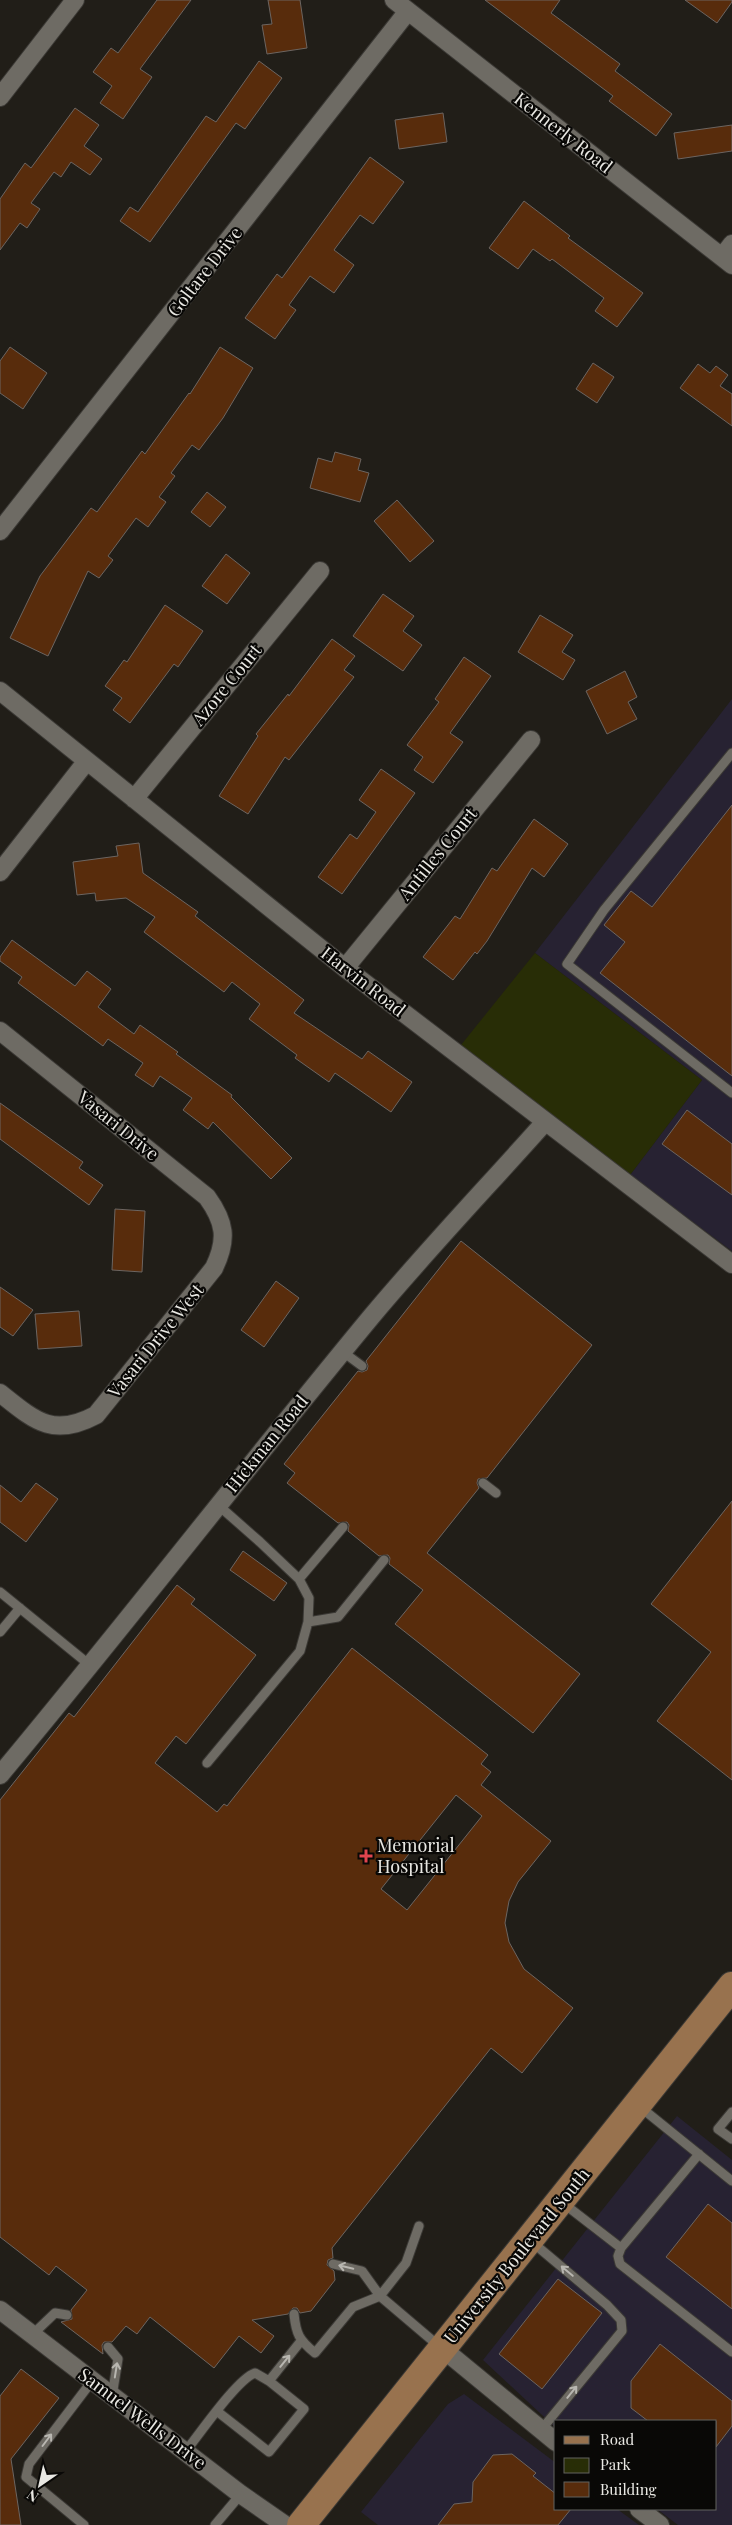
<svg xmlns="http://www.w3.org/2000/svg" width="732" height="2525" viewBox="0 0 732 2525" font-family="'Playfair Display',serif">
	<rect width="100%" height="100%" fill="#211e18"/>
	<path fill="#272232" d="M732 699V1251L630 1175 702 1080 535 953Z
		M677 2116 732 2160V2525H678L657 2509H716V2421H556V2428L483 2360Z
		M464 2394 556 2463V2509H617L639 2525H378L361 2512 448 2404Z"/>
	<path fill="#282d06" d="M535 953 702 1080 630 1175 461 1045Z"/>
	<path fill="#582c0c" stroke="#6c6561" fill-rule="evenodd" d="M157 0H191L140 69 152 77 123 119 100 103 112 86 93 72 111 48 118 53Z
		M268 0H300L307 48 267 54 262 25 272 24Z
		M485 0H560L551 13 620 64 615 71 672 114 656 136 609 101 613 96Z
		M685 0H732V2L717 23Z
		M259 61 282 78 245 129 236 123 150 242 120 221 130 207 138 212 206 116 216 122Z
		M75 108 99 125 84 146 102 159 90 175 71 162 61 177 54 172 31 203 40 209 27 228 20 223 0 250V199L25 163 31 168Z
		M443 113 447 142 399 149 395 120Z
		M732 125V151L678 159 674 133Z
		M370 157 404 182 373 224 360 215 334 250 354 265 334 293 310 276 289 305 296 310 275 339 245 318 277 274 282 278Z
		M524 201 570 236 568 238 643 293 617 327 595 311 604 298 552 259 550 261 533 249 518 269 489 248Z
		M10 347 47 373 23 409 0 393V361Z
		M220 347 253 368 223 418 199 450 192 445 171 473 175 476 159 497 166 502 148 527 136 518 108 556 113 560 99 578 88 571 48 656 10 638 40 576 91 508 97 512 142 451 145 454 189 393 190 394Z
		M593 363 614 377 597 403 576 389Z
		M698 364 710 373 716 366 728 375 720 386 732 394V426L680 388Z
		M335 452 361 459 358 470 369 473 360 502 310 488 318 458 332 462Z
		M207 492 226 507 210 527 191 512Z
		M397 500 434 541 410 562 374 521Z
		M226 554 250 573 227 604 202 586Z
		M383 594 414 616 403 631 422 645 403 671 353 636Z
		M165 605 203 631 178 667 174 664 130 723 113 710 122 698 105 686 124 660 127 662Z
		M540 615 573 635 562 652 575 660 563 680 518 652Z
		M332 639 355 656 344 670 354 677 289 760 285 757 248 814 219 796 258 736 256 734 288 694 289 696Z
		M464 657 491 676 450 733 463 742 433 783 414 770 423 757 407 745 439 702 435 699Z
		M625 671 637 697 628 702 637 719 607 734 586 691Z
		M381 769 415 793 342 894 318 877 350 834 357 839 376 812 359 800Z
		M732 805V1076L600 973 625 942 604 925 631 891 652 907Z
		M534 819 568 844 544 877 532 868 487 941 477 954 475 952 453 980 423 957 455 916 460 919 492 868 497 871Z
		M139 843 143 873 198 912 195 916 304 1000 294 1013 362 1059 368 1051 412 1082 391 1112 335 1073 329 1082 295 1058 297 1055 249 1019 260 1004 232 982 224 992 144 932 155 917 126 898 96 901 95 893 77 895 73 862 118 856 116 846Z
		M12 940 75 986 87 971 111 989 98 1007 134 1034 140 1025 178 1052 176 1054 232 1095 231 1097 292 1158 271 1179 213 1122 208 1129 183 1110 192 1098 160 1076 153 1087 135 1075 143 1063 108 1039 103 1046 18 983 22 977 0 961V957Z
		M0 1103 83 1162 79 1168 103 1185 89 1205 0 1139Z
		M687 1110 732 1144V1195L662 1144Z
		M115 1209 145 1211 142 1272 112 1270Z
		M461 1241 592 1345 487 1478 478 1479 477 1483 479 1488 427 1553 580 1674 533 1733 395 1624 423 1590 389 1564 390 1558 388 1555 379 1556 348 1531 349 1525 347 1522 338 1523 287 1483 295 1473 284 1464 358 1371 362 1372 367 1370 368 1366 366 1361Z
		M276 1281 299 1298 264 1347 241 1330Z
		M0 1287 33 1310 13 1336 0 1327Z
		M79 1311 82 1346 38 1349 35 1314Z
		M36 1483 58 1499 26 1542 0 1522V1485L21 1502Z
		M732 1501V1780L657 1721 711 1652 651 1604Z
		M243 1551 287 1583 274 1601 230 1570Z
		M177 1585 195 1599 191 1604 256 1655 186 1744 176 1736 155 1763 217 1812 224 1804 227 1806 352 1648 488 1755 481 1764 491 1772 481 1785 551 1841 518 1882 509 1901 505 1923 509 1942 524 1969 573 2008 522 2073 491 2048 332 2248 333 2258 328 2260 327 2265 334 2271 335 2280 311 2311 300 2313 297 2308H293L288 2314 252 2320 274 2336 261 2353 239 2336 214 2368 150 2317 137 2334 126 2326 112 2342H104L102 2345 103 2354 61 2322 72 2319 71 2310 87 2290 56 2266 49 2275 0 2237V1800L69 1713 74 1717ZM456 1795 482 1816 407 1910 381 1889Z
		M708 2204 732 2223V2309L666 2257Z
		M558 2279 602 2313 542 2389 499 2354Z
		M660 2344 732 2401V2426L716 2447V2421H648L631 2408V2381Z
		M21 2369 59 2398 11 2459 21 2525H0V2396Z
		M512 2454 536 2473 533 2476 556 2494V2509H571L558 2525H438L454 2504 472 2502 473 2482 493 2455Z"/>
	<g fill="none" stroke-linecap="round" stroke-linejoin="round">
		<defs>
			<path id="lane" d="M732 753 604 910 567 964 732 1093
				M343 1352 362 1366
				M483 1483 496 1493
				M299 1579 343 1527
				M0 1592 91 1666
				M308 1622 338 1617 384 1560
				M0 1632 20 1608
				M207 1763 300 1651 308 1622 309 1598 299 1579 260 1542 218 1505
				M639 2106 732 2181
				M732 2112 718 2129 732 2139
				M563 2203 621 2248 618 2256 620 2264 732 2352
				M532 2242 607 2305 621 2320 622 2331 541 2430
				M621 2248 699 2154
				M333 2264 362 2271 380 2296 440 2347
				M294 2314C296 2334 299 2340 315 2353L353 2307 380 2296 406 2263 419 2226
				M33 2334 55 2313 67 2315
				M108 2347 118 2359 112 2396
				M269 2381 301 2341
				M185 2452C199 2435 237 2379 255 2373L269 2381 304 2409 269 2452 218 2412
				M84 2525 26 2477 29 2464 92 2381
				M215 2525 241 2494"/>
			<path id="street" d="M394 0 732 265
				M0 97 75 0
				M722 257 732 244
				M0 531 408 11
				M0 691 345 968 732 1264
				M134 799 320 571
				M0 872 86 762
				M345 968 531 740
				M0 1031 207 1197C225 1222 228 1239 214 1268L96 1415C53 1438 35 1421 0 1393
				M0 1775C126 1624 246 1468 371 1317 427 1250 487 1187 545 1122
				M0 2310 239 2493 285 2525
				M443 2349 556 2442
				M639 2509 660 2525"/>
			<path id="primary" d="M301 2525 732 1986"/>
		</defs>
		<use href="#lane" stroke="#3b3935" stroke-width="11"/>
		<use href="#street" stroke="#3b3935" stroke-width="20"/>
		<use href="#primary" stroke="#3b3935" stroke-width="30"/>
		<use href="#lane" stroke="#6e6b64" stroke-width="9"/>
		<use href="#street" stroke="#6e6b64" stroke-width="18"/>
		<use href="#primary" stroke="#98724e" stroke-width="28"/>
	</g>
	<defs><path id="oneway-shaft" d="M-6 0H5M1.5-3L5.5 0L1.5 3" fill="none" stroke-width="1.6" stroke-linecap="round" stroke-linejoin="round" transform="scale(1.25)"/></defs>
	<g stroke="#b8b6b0">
		<use href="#oneway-shaft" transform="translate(346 2267) rotate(-167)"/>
		<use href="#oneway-shaft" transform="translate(567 2271) rotate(-140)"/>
		<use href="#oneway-shaft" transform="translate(285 2361) rotate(-51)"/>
		<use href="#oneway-shaft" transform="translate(116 2370) rotate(-81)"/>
		<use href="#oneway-shaft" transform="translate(572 2392) rotate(-51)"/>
		<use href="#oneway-shaft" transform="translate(47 2440) rotate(-53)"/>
	</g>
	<path fill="#e0444e" stroke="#090806" stroke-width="2" d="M363.5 1848.5h5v5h5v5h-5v5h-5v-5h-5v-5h5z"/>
	<g text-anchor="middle" stroke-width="4.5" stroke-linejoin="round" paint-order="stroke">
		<g font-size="18" fill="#e9e8e3" stroke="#090806">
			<text transform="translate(563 133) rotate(38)" y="6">Kennerly Road</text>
			<text transform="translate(205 272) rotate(-52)" y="6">Goltare Drive</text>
			<text transform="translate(227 685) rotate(-51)" y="6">Azore Court</text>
			<text transform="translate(438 854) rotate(-51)" y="6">Antilles Court</text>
			<text transform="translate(363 982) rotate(38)" y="6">Harvin Road</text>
			<text transform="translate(118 1126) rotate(39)" y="6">Vasari Drive</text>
			<text transform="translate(156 1341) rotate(-51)" y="6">Vasari Drive West</text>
			<text transform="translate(267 1444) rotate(-51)" y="6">Hickman Road</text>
			<text transform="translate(517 2256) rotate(-51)" y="6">University Boulevard South</text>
			<text transform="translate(142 2419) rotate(37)" y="6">Samuel Wells Drive</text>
		</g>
		<g font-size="18" fill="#e9e8e3" stroke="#090806" text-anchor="start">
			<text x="377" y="1852">Memorial<tspan x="377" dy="21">Hospital</tspan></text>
		</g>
	</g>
	<rect x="554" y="2420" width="162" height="90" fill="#090806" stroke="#63625e"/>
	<rect x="564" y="2436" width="25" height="8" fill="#98724e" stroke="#63625e"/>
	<text x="600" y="2445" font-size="15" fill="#e9e8e3">Road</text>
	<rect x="564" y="2458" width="25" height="15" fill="#282d06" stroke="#63625e"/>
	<text x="600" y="2470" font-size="15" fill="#e9e8e3">Park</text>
	<rect x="564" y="2482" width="25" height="15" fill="#582c0c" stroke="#63625e"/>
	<text x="600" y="2495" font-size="15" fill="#e9e8e3">Building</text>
	<g transform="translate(40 2485) rotate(214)" stroke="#090806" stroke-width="4" paint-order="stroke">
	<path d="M0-4L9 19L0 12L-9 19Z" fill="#e9e8e3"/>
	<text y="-8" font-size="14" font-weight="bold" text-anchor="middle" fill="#e9e8e3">N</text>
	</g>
</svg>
